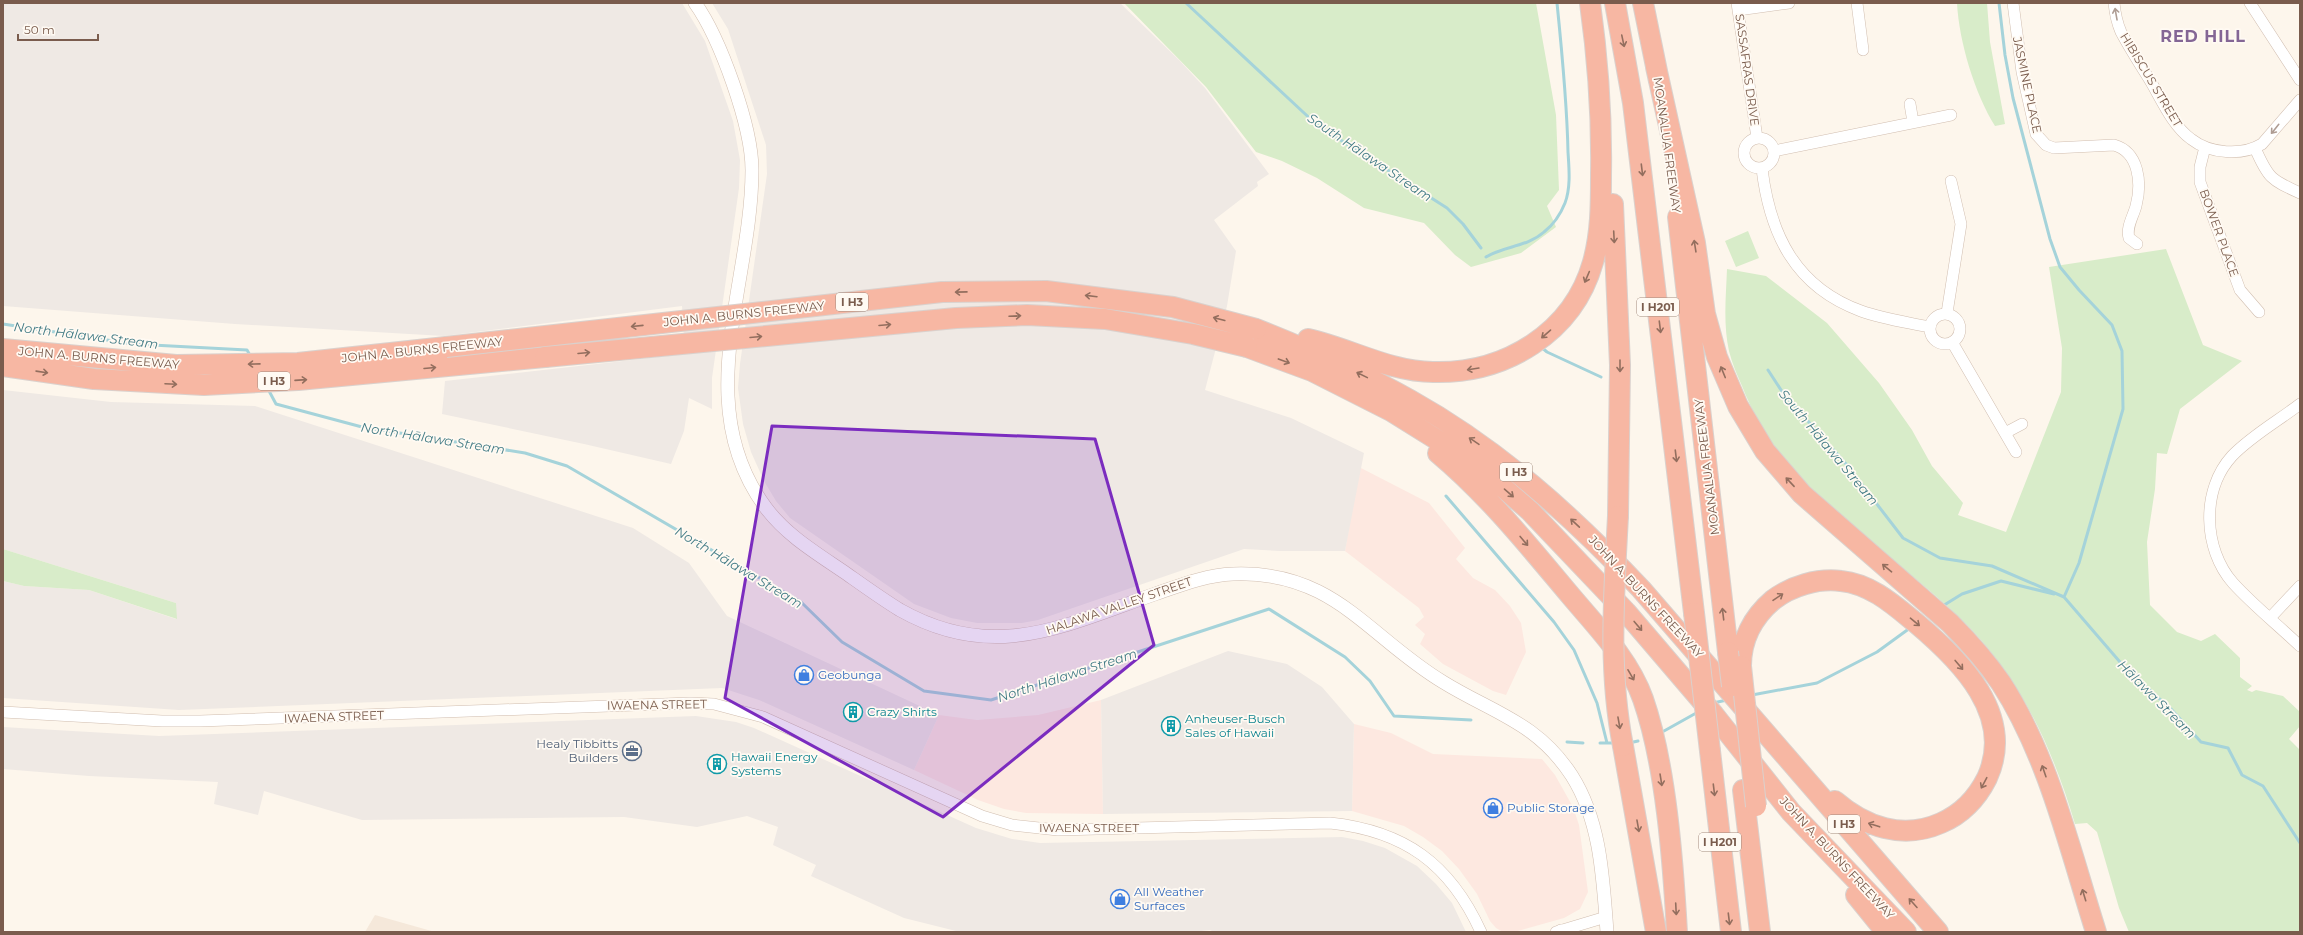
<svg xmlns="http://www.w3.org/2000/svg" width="2303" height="935" viewBox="0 0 2303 935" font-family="Montserrat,sans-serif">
	<rect width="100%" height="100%" fill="#fdf6ec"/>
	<path fill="#f5e8da" d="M375 915 435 932H365Z"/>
	<path fill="#fde8e0" d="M1359 467 1429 503 1465 548 1456 559 1473 578 1495 590 1510 606 1521 623 1526 652 1506 695 1493 691 1443 664 1420 644 1425 634 1415 625 1424 617 1419 608 1345 551Z
		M1101 700 1103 814 1026 813 1004 809 978 800 914 770 939 715 977 720 1038 715Z
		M1354 724 1391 733 1433 754 1542 759 1555 775 1573 807 1579 825 1588 892 1580 909 1564 918 1514 932H1503L1496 928 1490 921 1477 894 1459 869 1442 851 1423 837 1404 826 1352 811Z"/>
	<path fill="#efe9e4" d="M3 3H682L705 41 733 121 740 160 739 188 712 378V409L689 398 684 431 671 464 584 444 442 414 445 381 685 354 682 306 444 336 235 324 3 306Z
		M712 3H1120L1179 60 1205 88 1269 174 1257 182 1258 186 1214 220 1236 251 1227 306 1205 390 1291 418 1364 453 1345 551H1280L1244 549 1038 620 1022 623H977L951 618 914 604 790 518 776 501 764 481 751 452 743 424 738 388 740 364 767 174 766 145 728 29Z
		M3 390 111 402 255 406 633 528 689 563 727 616 939 715 914 770 759 700 722 688 179 710 3 698V581L24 586 89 590 176 619V603L3 549Z
		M1228 651 1287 664 1322 687 1354 724 1352 811 1103 814 1101 700Z
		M696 716 736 722 754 728 976 828 1012 839 1040 843 1342 837 1363 841 1385 848 1417 866 1436 884 1452 903 1466 932H1214L1210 930 1192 932H960L904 918 811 876 816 865 773 845 778 827 747 816 697 827 624 817 362 820 264 791 258 815 214 804 218 782 89 776 3 769V727L159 736Z"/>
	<path fill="#d8ecc9" d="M1124 3H1536L1556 115 1559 190 1547 206 1556 227 1521 253 1471 267 1455 255 1424 223 1364 208 1317 178 1282 161 1256 152 1206 87Z
		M1957 3H1987L1990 42 2005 124 1995 126C1975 94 1959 42 1957 3Z
		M1748 231 1759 258 1736 267 1725 241Z
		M2166 249 2203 345 2242 361 2180 409 2167 454 2157 453 2155 489 2147 542 2150 605 2177 632 2201 641 2215 634 2240 658V677L2252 686 2247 690 2252 692 2256 690 2283 696 2300 712V726L2289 739 2300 750V932H2129L2119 908 2097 832 2087 823 2075 824C2053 750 2022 681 1967 625 1888 546 1784 495 1742 386 1737 375 1732 363 1729 351 1723 324 1726 296 1727 269L1766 276 1827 323 1879 383 1912 430 1932 466 1963 503 1958 515 2006 532 2061 392 2062 348 2049 267Z
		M3 549 176 603 177 619 89 590 24 586 3 581Z"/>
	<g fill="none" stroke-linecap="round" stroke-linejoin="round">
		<path stroke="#a5d3da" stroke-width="3" d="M1186 3 1317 125 1447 208 1463 224 1481 248
			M1999 3 2005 55 2013 98 2050 239 2060 267 2079 290 2112 325 2122 351 2123 409 2079 563 2064 597
			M1486 257C1504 246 1527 247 1544 232 1553 225 1561 213 1565 203 1571 187 1569 168 1568 152 1567 102 1562 52 1557 3
			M3 324 133 344 247 350 251 357
			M1540 346 1547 352 1601 377
			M1768 370 1783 393 1846 464 1903 538 1940 558 1992 566 2064 597 2126 669 2171 709 2201 742 2228 748 2242 775 2263 786 2300 843
			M268 389 276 404 362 427 525 453 567 466 801 602 842 642 924 691 991 700 1269 609 1345 657 1370 681 1394 716 1471 720
			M1446 496 1554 622 1574 650 1597 703 1607 743
			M1941 607 1962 594 2001 581 2054 594
			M1752 695 1817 683 1877 652 1910 628
			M1713 703 1727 700
			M1664 731 1698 712
			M1567 742 1583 743
			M1600 743H1616
			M1629 743 1638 741"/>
		<defs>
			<path id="minor" d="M1737 3 1757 138
				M1857 3 1863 50
				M2013 3 2022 72 2036 134 2046 145 2054 148 2114 145C2139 152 2142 183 2136 206 2133 217 2126 227 2129 238L2137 244
				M2114 3C2115 13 2117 23 2121 32 2130 49 2141 66 2151 82 2162 101 2173 126 2191 139 2210 154 2242 156 2262 144L2300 100
				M2250 3 2300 80
				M1738 10 1789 3
				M1910 104 1913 122
				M1744 153a15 15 0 1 1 30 0a15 15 0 1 1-30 0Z
				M2205 147 2200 167V182L2240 290 2259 312
				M2255 148C2268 178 2271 180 2300 193
				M1774 151 1951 115
				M1762 169C1770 234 1795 287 1861 311 1883 319 1906 322 1929 327
				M1947 313 1961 224 1951 181
				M1930 329a15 15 0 1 1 30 0a15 15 0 1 1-30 0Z
				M1952 342 2016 452
				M2300 404C2278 421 2251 436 2232 456 2201 490 2203 549 2233 583 2253 605 2278 625 2300 646
				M2005 433 2022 424
				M2270 618 2300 586
				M3 712 162 721H200L690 703 714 704 763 717 982 816 1012 825 1058 830 1330 823C1405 831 1450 864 1481 932
				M1556 932 1606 917"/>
			<path id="tertiary" d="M695 3C720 38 752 126 752 170 752 283 689 405 766 508 787 536 818 554 847 574 864 586 882 599 900 610 994 663 1063 626 1155 594 1181 585 1206 575 1233 574 1334 570 1368 637 1443 682 1493 713 1537 722 1572 776 1601 822 1603 879 1607 932
				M1561 931 1565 932"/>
			<path id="motorway" d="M1615 3 1633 103 1694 613
				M1643 3 1659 81
				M1656 67 1695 243 1705 314 1717 357 1738 406 1765 451 1802 494 1950 623C1968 641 1986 661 2001 683 2048 755 2070 850 2096 932
				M1613 204 1620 365 1618 516
				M1678 217 1728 652
				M1256 329C1309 350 1360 372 1410 400 1498 449 1572 516 1641 589L1938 932
				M1308 339C1349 348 1390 372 1433 372 1505 374 1573 333 1593 262 1601 233 1601 205 1601 175 1602 117 1598 60 1590 3
				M1247 347 1312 371 1391 411 1460 454 1490 476 1530 511 1626 612 1714 715 1791 812 1906 932
				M3 349 176 365 298 363 446 347
				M3 366 94 379 204 385 298 380 545 357
				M1438 453C1488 495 1528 545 1570 595 1596 626 1629 659 1643 699 1666 765 1673 861 1677 932
				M1741 666C1741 640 1753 617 1773 600 1791 586 1818 578 1841 581 1871 584 1894 605 1916 623 1960 660 2016 715 1987 778 1977 798 1962 814 1941 823 1903 840 1865 827 1835 801
				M1623 746 1656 932
				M1710 751 1731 932
				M1743 790 1760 932
				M1856 895 1886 932"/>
		</defs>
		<use href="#minor" stroke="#d1beb0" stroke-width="12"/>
		<use href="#tertiary" stroke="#d1beb0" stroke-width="14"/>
		<use href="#motorway" stroke="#dad1cd" stroke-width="22"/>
		<use href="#minor" stroke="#fff" stroke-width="11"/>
		<use href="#tertiary" stroke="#fff" stroke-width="13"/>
		<use href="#motorway" stroke="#f7b7a3" stroke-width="20"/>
		<defs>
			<path id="motorway-bridge" d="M446 347 942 292 1046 291 1173 307 1256 329
				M545 357 956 318 1027 315 1105 319 1193 334 1247 347
				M1618 516C1614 594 1608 670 1623 746
				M1694 613 1710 751
				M1728 652 1732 686
				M1741 666 1756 806"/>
		</defs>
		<use href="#motorway-bridge" stroke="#dad1cd" stroke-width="22" stroke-linecap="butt"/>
		<use href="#motorway-bridge" stroke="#f7b7a3" stroke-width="20"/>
	</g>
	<defs><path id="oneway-shaft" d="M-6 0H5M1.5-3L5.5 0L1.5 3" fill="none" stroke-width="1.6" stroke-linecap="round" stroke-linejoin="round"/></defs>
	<g stroke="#af9d94">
		<use href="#oneway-shaft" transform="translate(2116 14) rotate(-100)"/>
		<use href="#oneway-shaft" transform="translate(2275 129) rotate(129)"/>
	</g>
	<g stroke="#936e5e">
		<use href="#oneway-shaft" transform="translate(1623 41) rotate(78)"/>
		<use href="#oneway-shaft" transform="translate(1642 170) rotate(83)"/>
		<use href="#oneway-shaft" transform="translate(1614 237) rotate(87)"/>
		<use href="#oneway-shaft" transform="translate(1695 246) rotate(-99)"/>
		<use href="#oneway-shaft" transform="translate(1587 277) rotate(113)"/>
		<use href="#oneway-shaft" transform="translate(961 292) rotate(179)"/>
		<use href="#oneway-shaft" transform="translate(1091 296) rotate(-173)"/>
		<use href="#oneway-shaft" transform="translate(1015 316) rotate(-3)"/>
		<use href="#oneway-shaft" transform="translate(1219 319) rotate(-165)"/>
		<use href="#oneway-shaft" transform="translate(885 325) rotate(-5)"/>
		<use href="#oneway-shaft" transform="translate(637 326) rotate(174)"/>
		<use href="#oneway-shaft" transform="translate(1660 327) rotate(83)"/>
		<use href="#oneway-shaft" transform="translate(1546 334) rotate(139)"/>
		<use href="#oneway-shaft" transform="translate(756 337) rotate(-5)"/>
		<use href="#oneway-shaft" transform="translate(584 353) rotate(-5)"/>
		<use href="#oneway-shaft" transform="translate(1284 361) rotate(20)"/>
		<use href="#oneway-shaft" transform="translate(254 364) rotate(179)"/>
		<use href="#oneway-shaft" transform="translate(1620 366) rotate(90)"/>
		<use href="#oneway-shaft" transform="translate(430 368) rotate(-5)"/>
		<use href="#oneway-shaft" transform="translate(1473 369) rotate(171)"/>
		<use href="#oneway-shaft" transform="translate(42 372) rotate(8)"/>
		<use href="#oneway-shaft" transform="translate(1723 372) rotate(-112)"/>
		<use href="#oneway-shaft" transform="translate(1362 375) rotate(-154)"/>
		<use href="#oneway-shaft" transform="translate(301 380) rotate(-4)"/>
		<use href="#oneway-shaft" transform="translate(171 384) rotate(3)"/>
		<use href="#oneway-shaft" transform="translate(1474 441) rotate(-146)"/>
		<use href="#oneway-shaft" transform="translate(1676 456) rotate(83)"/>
		<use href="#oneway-shaft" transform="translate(1790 482) rotate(-133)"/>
		<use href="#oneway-shaft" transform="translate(1509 493) rotate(41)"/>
		<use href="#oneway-shaft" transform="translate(1575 523) rotate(-137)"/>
		<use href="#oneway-shaft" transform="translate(1524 541) rotate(50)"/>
		<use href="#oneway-shaft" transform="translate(1887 568) rotate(-140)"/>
		<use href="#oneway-shaft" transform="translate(1778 597) rotate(-34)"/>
		<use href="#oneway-shaft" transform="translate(1723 614) rotate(-97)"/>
		<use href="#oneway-shaft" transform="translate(1915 622) rotate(40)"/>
		<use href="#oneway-shaft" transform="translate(1638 626) rotate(50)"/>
		<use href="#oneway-shaft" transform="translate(1959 665) rotate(50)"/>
		<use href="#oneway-shaft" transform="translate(1631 675) rotate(60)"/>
		<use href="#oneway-shaft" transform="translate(1619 723) rotate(80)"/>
		<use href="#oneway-shaft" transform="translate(2044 771) rotate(-109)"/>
		<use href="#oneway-shaft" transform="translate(1661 780) rotate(81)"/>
		<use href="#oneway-shaft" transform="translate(1984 783) rotate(118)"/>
		<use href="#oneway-shaft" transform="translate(1714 790) rotate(83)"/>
		<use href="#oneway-shaft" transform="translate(1874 825) rotate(-162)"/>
		<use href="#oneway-shaft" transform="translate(1638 826) rotate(80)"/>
		<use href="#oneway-shaft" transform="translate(2084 895) rotate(-107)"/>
		<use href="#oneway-shaft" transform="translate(1913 903) rotate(-132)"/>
		<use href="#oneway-shaft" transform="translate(1676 909) rotate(87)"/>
		<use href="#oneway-shaft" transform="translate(1729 919) rotate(83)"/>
	</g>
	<path fill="#7b2cbf" fill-opacity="0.2" stroke="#7b2cbf" stroke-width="3" stroke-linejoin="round" d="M772 426 1095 439 1154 645 943 817 725 698Z"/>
	<defs>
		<symbol id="shop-ring" viewBox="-11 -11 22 22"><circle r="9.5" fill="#fffaf3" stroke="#3f7fe0" stroke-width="1.5"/><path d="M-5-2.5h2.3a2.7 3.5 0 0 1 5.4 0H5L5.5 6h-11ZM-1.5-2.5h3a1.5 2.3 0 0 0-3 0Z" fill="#3f7fe0"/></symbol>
		<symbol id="building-ring" viewBox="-11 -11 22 22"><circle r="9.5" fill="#fffaf3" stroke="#0f9aa8" stroke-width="1.5"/><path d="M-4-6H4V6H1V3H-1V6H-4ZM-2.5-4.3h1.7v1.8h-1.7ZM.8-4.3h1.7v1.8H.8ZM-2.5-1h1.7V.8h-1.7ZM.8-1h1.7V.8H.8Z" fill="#0f9aa8"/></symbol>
		<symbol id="office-ring" viewBox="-11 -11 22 22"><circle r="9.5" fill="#fffaf3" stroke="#5c6f8a" stroke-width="1.5"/><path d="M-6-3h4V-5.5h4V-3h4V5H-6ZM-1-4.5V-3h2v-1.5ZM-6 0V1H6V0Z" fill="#5c6f8a"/></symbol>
	</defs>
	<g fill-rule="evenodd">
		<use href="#shop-ring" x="793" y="664" width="22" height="22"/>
		<use href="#building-ring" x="842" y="701" width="22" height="22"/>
		<use href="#building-ring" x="1160" y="715" width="22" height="22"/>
		<use href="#office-ring" x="621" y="740" width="22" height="22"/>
		<use href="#building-ring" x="706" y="753" width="22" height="22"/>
		<use href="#shop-ring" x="1482" y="797" width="22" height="22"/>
		<use href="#shop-ring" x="1109" y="888" width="22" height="22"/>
	</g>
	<g text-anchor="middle" stroke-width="3.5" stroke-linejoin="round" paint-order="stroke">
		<g fill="#fffaf3" stroke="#a28b7f" stroke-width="1">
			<rect x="836" y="293" width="32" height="18" rx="3"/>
			<rect x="1637" y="298" width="42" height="18" rx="3"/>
			<rect x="258" y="372" width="32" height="18" rx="3"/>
			<rect x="1500" y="463" width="32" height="18" rx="3"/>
			<rect x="1828" y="815" width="32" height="18" rx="3"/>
			<rect x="1699" y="833" width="42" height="18" rx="3"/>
		</g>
		<g font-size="11" font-weight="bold" fill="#7a5c4d">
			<text x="852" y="306">I H3</text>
			<text x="1658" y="311">I H201</text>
			<text x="274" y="385">I H3</text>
			<text x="1516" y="476">I H3</text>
			<text x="1844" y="828">I H3</text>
			<text x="1720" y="846">I H201</text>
		</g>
		<g font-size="12" fill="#7a5c4d" stroke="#fffaf3">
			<text transform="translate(1747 70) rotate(82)" y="4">SASSAFRAS DRIVE</text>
			<text transform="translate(2151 80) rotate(59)" y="4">HIBISCUS STREET</text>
			<text transform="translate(2027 85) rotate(78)" y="4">JASMINE PLACE</text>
			<text transform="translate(1667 145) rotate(82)" y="4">MOANALUA FREEWAY</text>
			<text transform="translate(2219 233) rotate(70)" y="4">BOWER PLACE</text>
			<text transform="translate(744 314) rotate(-6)" y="4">JOHN A. BURNS FREEWAY</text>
			<text transform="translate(422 350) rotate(-6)" y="4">JOHN A. BURNS FREEWAY</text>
			<text transform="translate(99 358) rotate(5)" y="4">JOHN A. BURNS FREEWAY</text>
			<text transform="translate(1707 467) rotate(-97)" y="4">MOANALUA FREEWAY</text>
			<text transform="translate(1646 597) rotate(47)" y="4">JOHN A. BURNS FREEWAY</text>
			<text transform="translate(1119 606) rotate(-19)" y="4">HALAWA VALLEY STREET</text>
			<text transform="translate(657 705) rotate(-1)" y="4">IWAENA STREET</text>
			<text transform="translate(334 717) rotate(-2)" y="4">IWAENA STREET</text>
			<text x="1089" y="832">IWAENA STREET</text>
			<text transform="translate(1837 858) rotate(47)" y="4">JOHN A. BURNS FREEWAY</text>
		</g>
		<g font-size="12" fill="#366cbe" stroke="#fffaf3" text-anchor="start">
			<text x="818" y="679">Geobunga</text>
			<text x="1507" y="812">Public Storage</text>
			<text x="1134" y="896">All Weather<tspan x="1134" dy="14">Surfaces</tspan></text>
		</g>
		<g font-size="12" fill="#0d838f" stroke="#fffaf3" text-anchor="start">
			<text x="867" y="716">Crazy Shirts</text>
			<text x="1185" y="723">Anheuser-Busch<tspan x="1185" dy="14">Sales of Hawaii</tspan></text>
			<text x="731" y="761">Hawaii Energy<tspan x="731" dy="14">Systems</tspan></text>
		</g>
		<g font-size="12" fill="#4e5e75" stroke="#fffaf3" text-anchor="end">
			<text x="618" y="748">Healy Tibbitts<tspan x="618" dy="14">Builders</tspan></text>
		</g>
		<g font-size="13" font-style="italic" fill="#437c86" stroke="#fffaf3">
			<text transform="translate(1370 157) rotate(34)" y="5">South Hālawa Stream</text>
			<text transform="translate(86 335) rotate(7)" y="5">North Hālawa Stream</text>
			<text transform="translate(433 438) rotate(9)" y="5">North Hālawa Stream</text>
			<text transform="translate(1829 447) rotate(50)" y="5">South Hālawa Stream</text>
			<text transform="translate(739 567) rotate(31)" y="5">North Hālawa Stream</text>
			<text transform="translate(1067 675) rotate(-18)" y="5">North Hālawa Stream</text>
			<text transform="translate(2157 699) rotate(45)" y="5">Hālawa Stream</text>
		</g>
		<g font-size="16" font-weight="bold" letter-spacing="1" fill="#846695" stroke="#fffaf3">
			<text x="2203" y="42">RED HILL</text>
		</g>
	</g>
	<rect width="2303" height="935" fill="none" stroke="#7a5c4d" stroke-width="8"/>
	<path d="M18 34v6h80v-6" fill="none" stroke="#7a5c4d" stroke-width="2"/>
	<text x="24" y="34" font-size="12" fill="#7a5c4d" stroke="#fffaf3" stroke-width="3" paint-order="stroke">50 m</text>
</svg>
